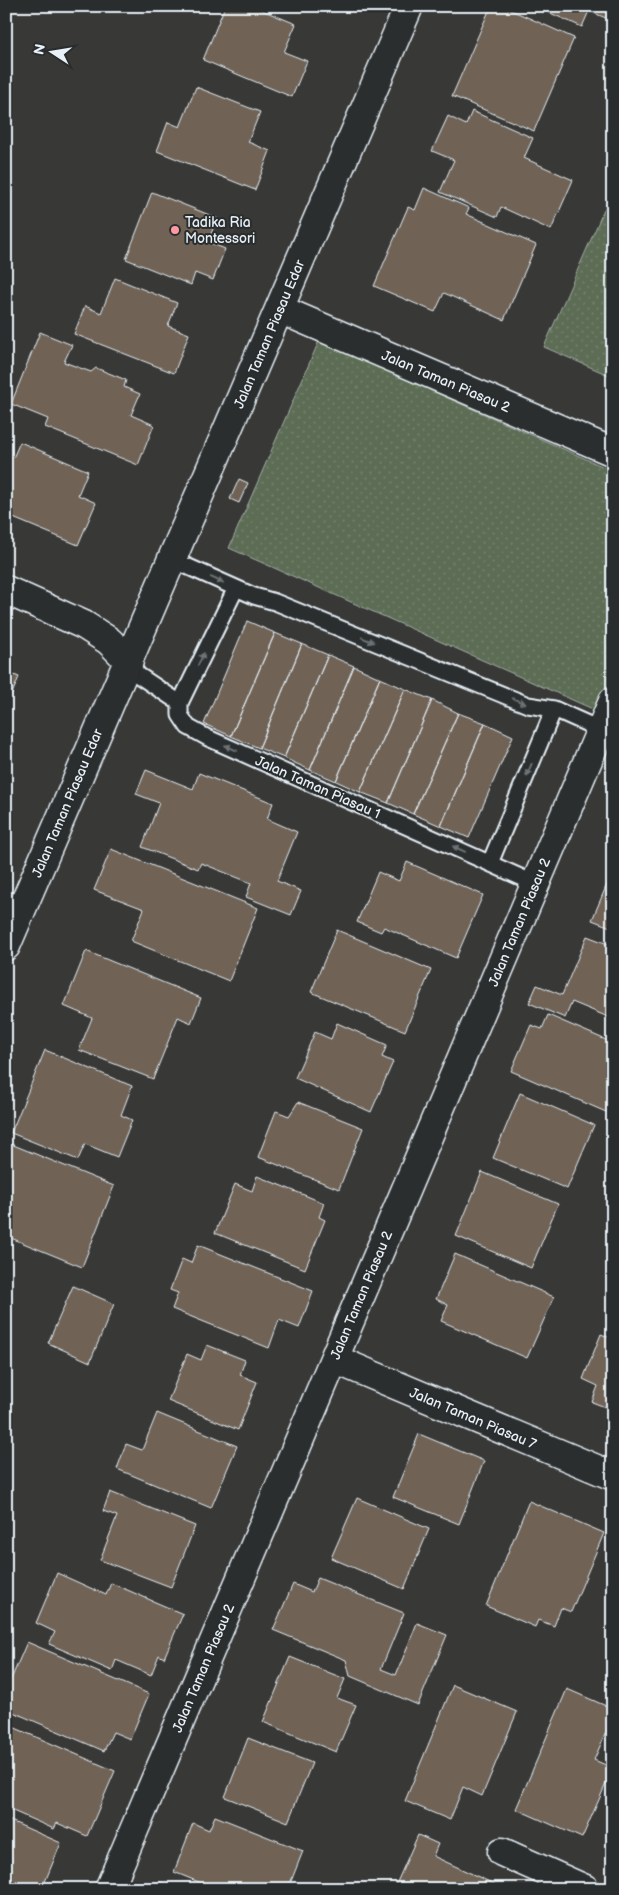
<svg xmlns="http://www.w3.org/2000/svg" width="619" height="1895" viewBox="0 0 619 1895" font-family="'Balsamiq Sans',sans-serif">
	<defs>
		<pattern id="park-dots" width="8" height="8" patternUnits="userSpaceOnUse" patternTransform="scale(1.25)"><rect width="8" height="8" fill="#5d6c54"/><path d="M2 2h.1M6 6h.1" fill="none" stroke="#74816d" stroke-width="1.8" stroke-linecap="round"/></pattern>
	</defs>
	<rect width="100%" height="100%" fill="#383836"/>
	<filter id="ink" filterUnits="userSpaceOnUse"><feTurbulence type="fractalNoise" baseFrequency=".02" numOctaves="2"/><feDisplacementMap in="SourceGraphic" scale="10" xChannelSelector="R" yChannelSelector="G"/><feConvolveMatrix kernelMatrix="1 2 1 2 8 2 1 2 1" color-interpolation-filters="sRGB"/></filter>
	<g filter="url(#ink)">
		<path fill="url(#park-dots)" stroke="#a2aea6" d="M613 189V377L544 347Z
			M319 341 613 471V695L604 714 229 548Z"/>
		<path fill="#6f6356" stroke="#e8f1f8" d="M225 6H252L296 24 284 52 307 61 292 97 203 60Z
			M491 6H502L574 38 534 131 452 96Z
			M534 6H613V21L589 11 582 27Z
			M196 87 260 112 248 142 270 151 255 190 157 151 168 122 180 127Z
			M472 111 533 138 524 158 573 180 551 230 501 207 497 217 440 192 454 160 432 151 448 116 466 125Z
			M424 188 469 208 466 214 536 245 504 320 444 293 435 312 374 286 408 207 415 210Z
			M152 192 217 218 208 242 225 249 213 280 195 273 191 285 126 259Z
			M115 278 177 303 168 326 189 334 174 373 74 334 85 306 101 313Z
			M40 332 72 345 64 362 91 372 96 368 126 380 124 387 140 394 131 415 154 425 138 465 45 427 48 419 11 404Z
			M20 442 88 471 78 495 96 503 78 545 6 515V455L13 458Z
			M239 479 248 483 239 503 230 499Z
			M247 621 275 633 231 736 204 724Z
			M275 633 302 644 259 748 231 736Z
			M302 644 328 655 284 758 259 748Z
			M328 655 354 666 310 770 284 758Z
			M354 666 380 678 336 781 310 770Z
			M6 672 19 677 6 708Z
			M380 678 405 689 360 792 336 781Z
			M405 689 432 700 388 803 360 792Z
			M432 700 458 713 413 814 388 803Z
			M458 713 485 723 441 826 413 814Z
			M485 723 513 736 469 838 441 826Z
			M146 770 193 789 199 773 273 803 267 819 297 832 277 881 301 891 291 915 246 897 251 883 201 863 198 869 142 847 159 803 136 794Z
			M111 849 258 908 229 981 131 941 144 909 94 890Z
			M407 862 483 895 456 958 384 927 381 932 357 922 378 872 399 881Z
			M613 870V928L592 920Z
			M337 930 431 970 405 1031 311 992Z
			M587 936 613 946V1019L572 1002 565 1018 529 1003 537 985 562 995Z
			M86 951 201 998 191 1023 178 1017 153 1079 79 1050 92 1018 64 1006Z
			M548 1015 613 1043V1115L511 1071 531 1025 542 1029Z
			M337 1023 387 1045 382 1057 393 1062 371 1112 295 1078 315 1032 331 1039Z
			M45 1050 132 1086 121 1115 132 1120 117 1157 85 1144 78 1160 11 1133Z
			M520 1093 594 1125 567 1189 493 1158Z
			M298 1102 363 1128 339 1189 258 1157 276 1111 289 1116Z
			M6 1142 114 1186 82 1267 6 1236Z
			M482 1172 558 1204 531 1268 456 1236Z
			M257 1176 324 1203 319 1217 325 1220 305 1269 215 1233 235 1184 252 1191Z
			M198 1245 313 1291 299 1328 279 1320 269 1348 172 1309 178 1293 170 1290 182 1259 191 1263Z
			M455 1254 554 1297 527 1358 441 1321 448 1305 436 1299Z
			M73 1286 114 1304 90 1362 48 1343Z
			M601 1334 613 1339V1410L592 1402 598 1386 583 1379Z
			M207 1345 245 1360 240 1375 257 1382 238 1430 168 1401 187 1354 201 1360Z
			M157 1413 237 1446 211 1508 117 1469 126 1444 142 1450Z
			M419 1434 484 1461 459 1524 393 1497Z
			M110 1492 195 1526 171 1587 100 1560 117 1516 103 1511Z
			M357 1498 429 1529 404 1589 331 1558Z
			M529 1501 604 1533 571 1612 561 1608 554 1626 538 1620 535 1627 486 1606Z
			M57 1573 106 1595 111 1583 183 1614 164 1658 159 1655 151 1675 116 1660 112 1671 49 1644 55 1632 36 1623Z
			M318 1578 404 1613 381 1669 396 1675 417 1623 447 1635 418 1705 350 1676 346 1660 273 1630 293 1584 312 1592Z
			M27 1642 149 1694 130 1739 113 1732 104 1751 6 1709V1691Z
			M290 1657 345 1679 337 1698 356 1705 336 1752 263 1722Z
			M453 1685 517 1712 482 1796 463 1787 450 1820 405 1801Z
			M567 1689 613 1709V1716L594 1760 613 1768 582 1838 516 1809Z
			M6 1724 115 1771 87 1836 57 1823 54 1829 6 1808Z
			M248 1738 312 1763 288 1822 225 1797Z
			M215 1816 303 1851 288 1889H216L174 1872 193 1823 209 1830Z
			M6 1819 61 1843 42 1889H6Z
			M418 1835 438 1844 433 1856 505 1889H394Z
			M160 1882 176 1889H157Z"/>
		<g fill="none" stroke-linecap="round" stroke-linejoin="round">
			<defs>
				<path id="service" d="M173 560 254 596 275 602 528 705 554 709 601 730
					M129 661 138 675 180 703V715L188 727 208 738 536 884
					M180 703 236 588
					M490 863 554 709"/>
				<path id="minor" d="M279 309 613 452
					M6 590 84 625 109 641 129 661
					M6 946 409 6
					M334 1359 613 1476
					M502 1852 585 1889
					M109 1889 613 701"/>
			</defs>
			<use href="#service" stroke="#e8f1f8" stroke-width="19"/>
			<use href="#minor" stroke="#e8f1f8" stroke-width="31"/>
			<use href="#service" stroke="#2a2d2e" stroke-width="15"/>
			<use href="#minor" stroke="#2a2d2e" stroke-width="28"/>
		</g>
		<defs><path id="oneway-solid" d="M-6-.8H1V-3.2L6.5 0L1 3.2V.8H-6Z" transform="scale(1.25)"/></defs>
		<g fill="#6c7275">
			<use href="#oneway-solid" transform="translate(217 580) rotate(24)"/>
			<use href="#oneway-solid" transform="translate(368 640) rotate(22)"/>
			<use href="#oneway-solid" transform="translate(201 659) rotate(-64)"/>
			<use href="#oneway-solid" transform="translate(519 701) rotate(22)"/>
			<use href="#oneway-solid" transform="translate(231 748) rotate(-156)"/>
			<use href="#oneway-solid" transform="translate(529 770) rotate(113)"/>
			<use href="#oneway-solid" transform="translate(459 849) rotate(-156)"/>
		</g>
	</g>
	<circle fill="#ff9aa2" stroke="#2a2d2e" stroke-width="2" cx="175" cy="230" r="5"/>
	<g text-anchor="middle" stroke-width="4" stroke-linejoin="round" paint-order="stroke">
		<g font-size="14" fill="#e8f1f8" stroke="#2a2d2e" text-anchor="start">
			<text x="185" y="227">Tadika Ria<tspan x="185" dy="16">Montessori</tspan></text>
		</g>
		<g font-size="14" fill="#e8f1f8" stroke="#2a2d2e">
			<text transform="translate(269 334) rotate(-67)" y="5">Jalan Taman Piasau Edar</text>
			<text transform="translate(446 381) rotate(23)" y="5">Jalan Taman Piasau 2</text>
			<text transform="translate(318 787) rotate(24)" y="5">Jalan Taman Piasau 1</text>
			<text transform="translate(67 803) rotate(-67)" y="5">Jalan Taman Piasau Edar</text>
			<text transform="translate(519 922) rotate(-67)" y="5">Jalan Taman Piasau 2</text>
			<text transform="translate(361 1295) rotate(-67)" y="5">Jalan Taman Piasau 2</text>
			<text transform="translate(473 1418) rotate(23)" y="5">Jalan Taman Piasau 7</text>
			<text transform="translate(203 1668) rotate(-67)" y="5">Jalan Taman Piasau 2</text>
		</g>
	</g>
	<rect width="619" height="1895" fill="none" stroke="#2a2d2e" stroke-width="25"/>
	<rect x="12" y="12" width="594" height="1870" fill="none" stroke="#e8f1f8" stroke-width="2" filter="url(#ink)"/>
	<g transform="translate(52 52) rotate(282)" stroke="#2a2d2e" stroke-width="4" paint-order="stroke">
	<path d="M0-4L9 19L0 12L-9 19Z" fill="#e8f1f8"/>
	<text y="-8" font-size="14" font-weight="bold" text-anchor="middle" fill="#e8f1f8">N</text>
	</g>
</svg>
